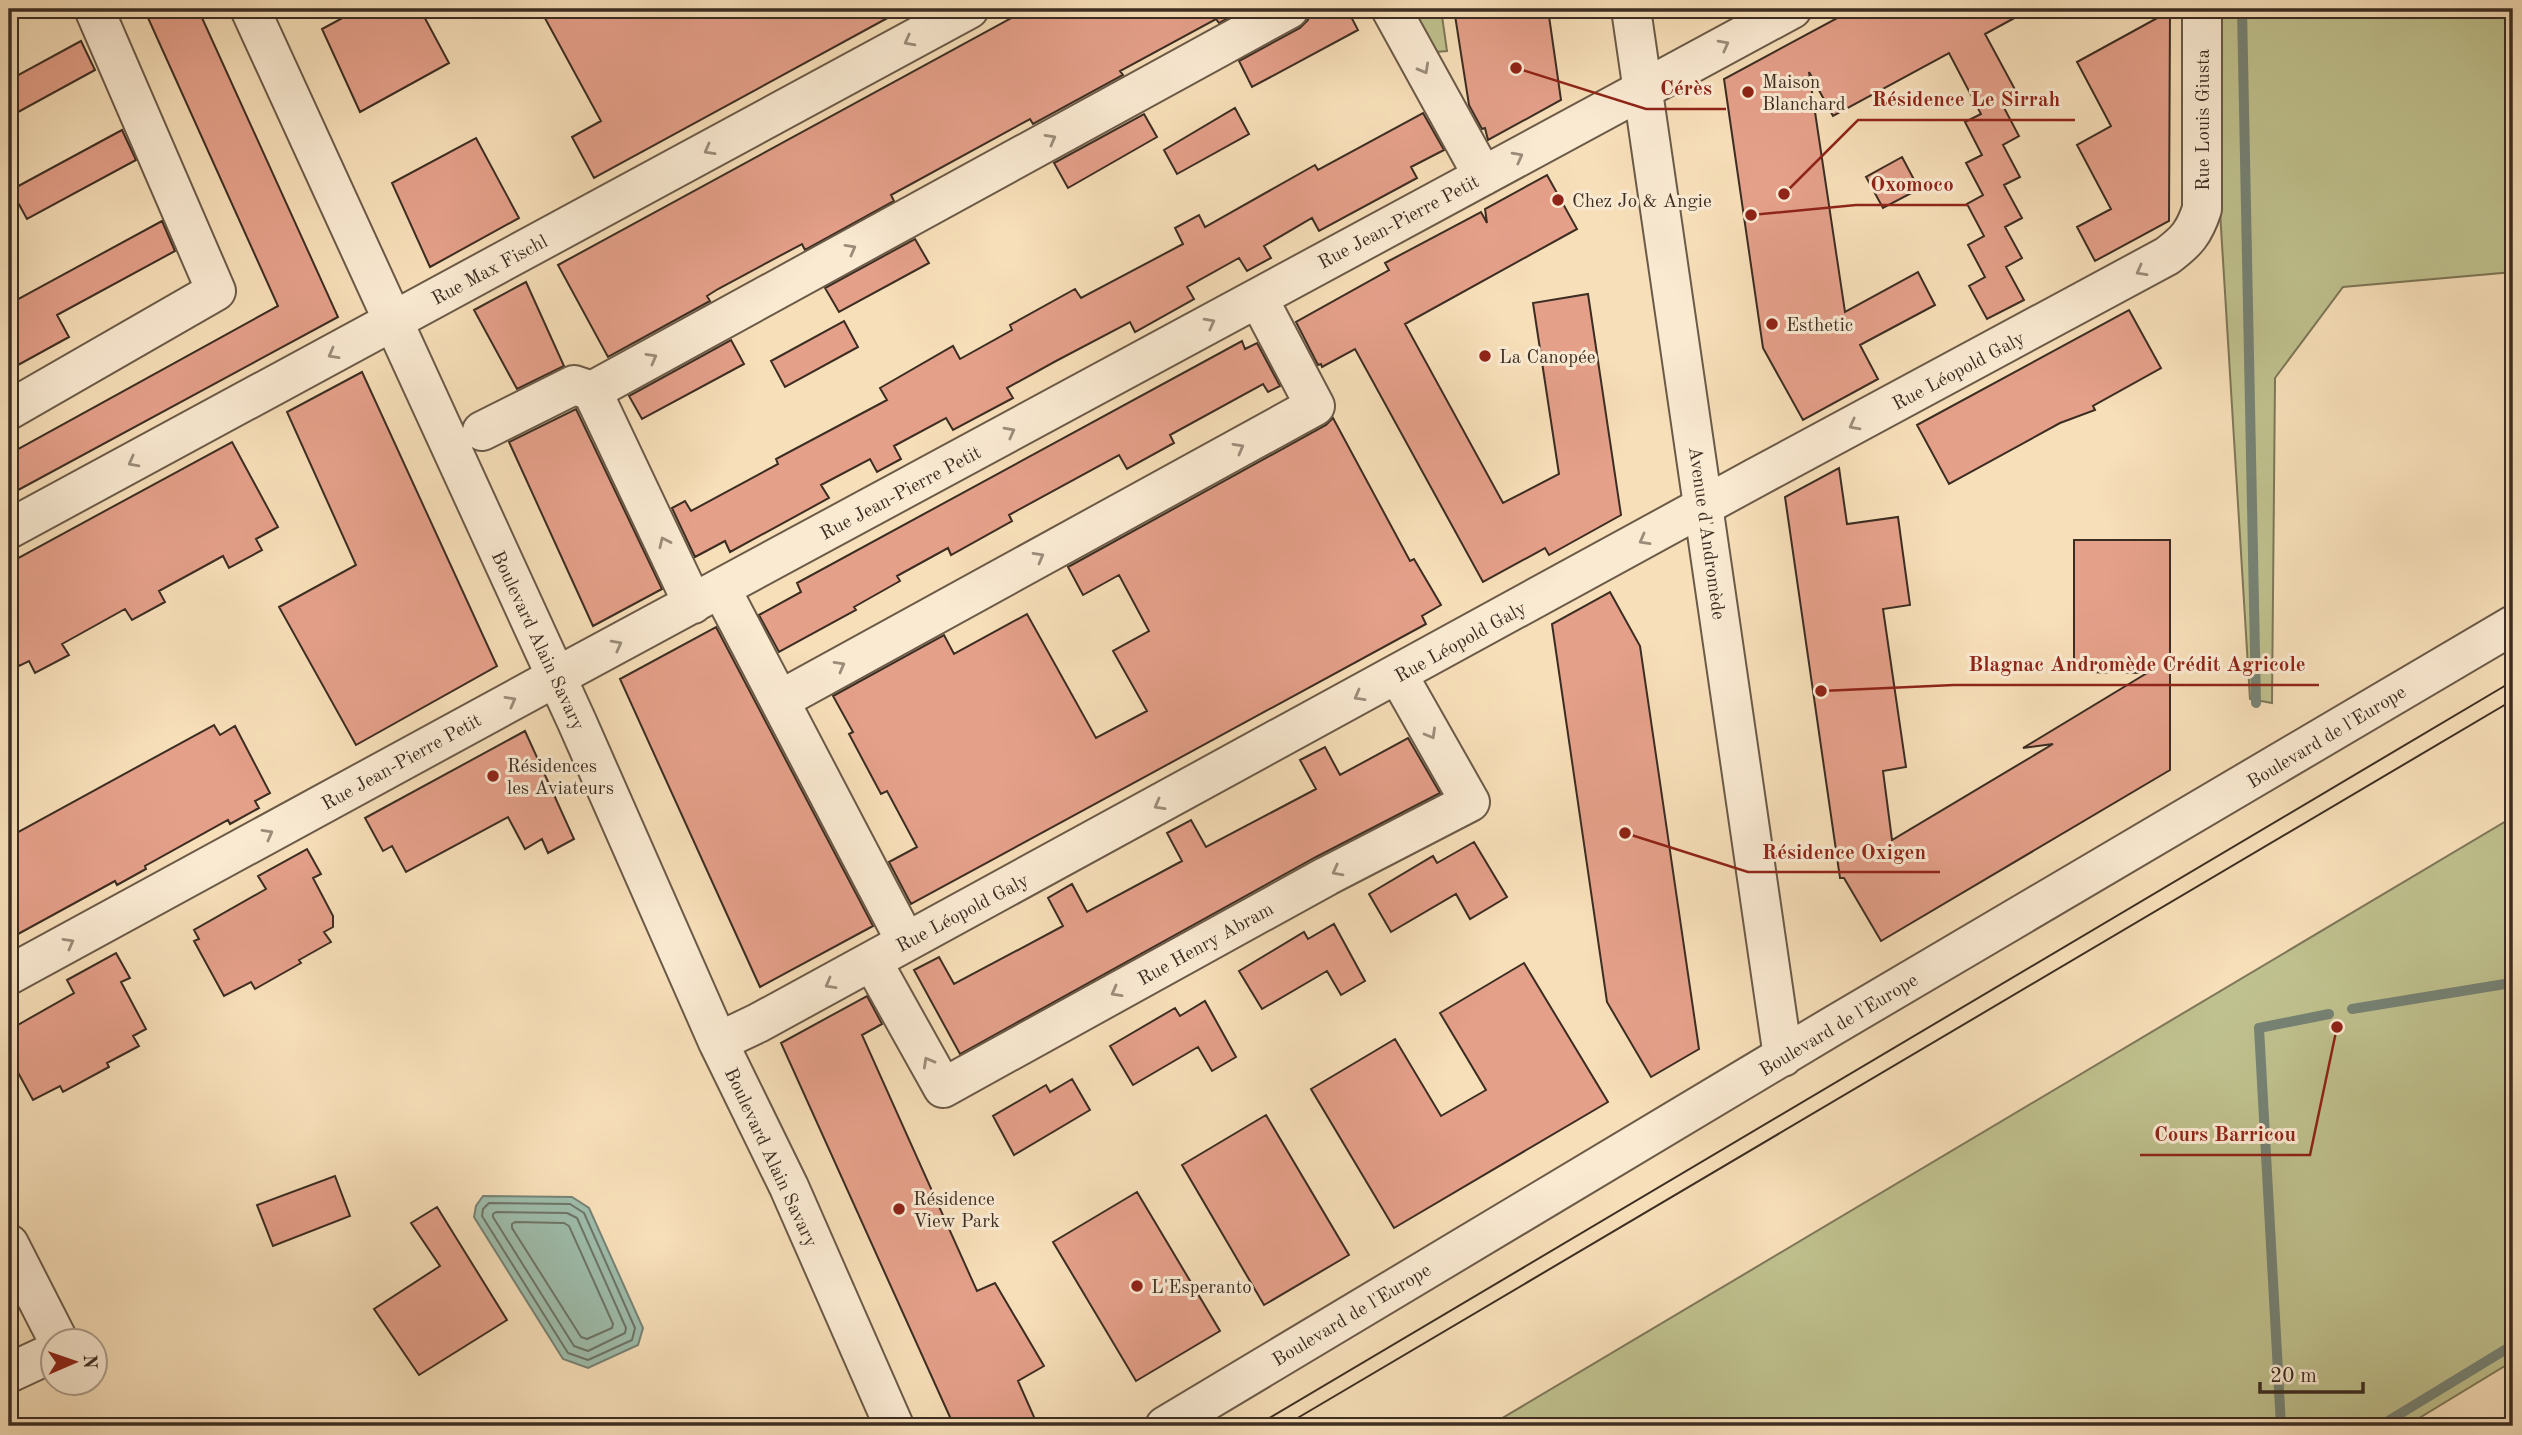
<svg xmlns="http://www.w3.org/2000/svg" width="2522" height="1435" viewBox="0 0 2522 1435" font-family="'Old Standard TT',serif">
	<rect width="100%" height="100%" fill="#f7dfb9"/>
	<filter id="stains"><feTurbulence type="fractalNoise" baseFrequency=".00286" numOctaves="4"/><feColorMatrix values="0 0 0 0 .2 0 0 0 0 .09 0 0 0 0 .02 0 0 0 .5 -.17"/></filter>
	<radialGradient id="worn" r=".72"><stop offset=".6" stop-color="#630" stop-opacity="0"/><stop offset="1" stop-color="#630" stop-opacity=".3"/></radialGradient>
	<path fill="#bfc18e" stroke="#7e7758" stroke-width="2" d="M1412 9H1441L1447 51 1436 52Z
		M2212 9H2513V272L2343 287 2275 378 2272 703 2250 699 2210 49Z
		M2513 817V1361L2406 1426H1489Z"/>
	<path fill="#9ebdac" stroke="#778375" stroke-width="2" d="M483 1196 572 1197 589 1208 643 1328 638 1345 588 1368 563 1359 474 1217 476 1206Z"/>
	<g fill="none" stroke-linecap="round" stroke-linejoin="round">
		<path stroke="#6d7567" stroke-width="2" d="M489 1203 570 1204 584 1213 635 1328 632 1340 588 1360 568 1353 482 1216 483 1209Z
			M496 1212 567 1213 577 1218 626 1328 625 1333 588 1351 574 1346 493 1217V1214Z
			M515 1222 564 1223 569 1226 613 1324 612 1328 587 1339 581 1337 512 1228V1224Z"/>
		<path stroke="#778375" stroke-width="10" d="M2242 9 2256 703
			M2352 1009 2511 983
			M2281 1426 2259 1028 2329 1014
			M2380 1426 2513 1345"/>
	</g>
	<path fill="#e5a08a" stroke="#3c2d22" stroke-width="2" d="M144 9H198L338 317 9 495V454L278 306Z
		M359 9H420L449 63 360 112 322 29Z
		M540 9H904L594 178 572 137 601 121Z
		M1028 9H1244L1219 23 1216 19 1120 71 1123 75 1033 124 1030 119 891 195 894 201 805 250 802 244 718 289 707 296 710 301 608 357 558 265Z
		M1311 9H1347L1358 30 1252 87 1239 61 1300 28 1308 20Z
		M1454 9H1548L1561 100 1488 140 1485 128 1482 129 1469 105Z
		M1854 9H2031L1985 34 2018 95 2002 104 2019 136 2003 145 2020 177 2004 185 2022 218 2005 227 2022 258 2006 267 2024 300 1987 319 1969 286 1985 277 1968 245 1984 236 1967 204 1983 195 1966 163 1982 155 1965 122 1981 114 1949 53 1833 116 1809 72 1845 312 1918 272 1935 305 1860 345 1878 379 1803 420 1763 348 1724 79Z
		M2170 11 2169 221 2095 261 2077 227 2111 209 2077 145 2111 126 2077 62Z
		M81 41 95 70 9 117V80Z
		M1235 108 1249 134 1177 174 1164 150Z
		M1423 113 1444 150 1411 167 1417 178 1319 231 1312 218 1264 246 1271 258 1247 271 1239 258 1187 287 1194 299 1135 332 1130 322 1056 361 1007 388 1013 398 953 430 946 418 894 446 901 459 877 472 870 459 821 485 829 498 730 552 725 541 695 557 672 508 685 501 691 511 778 464 776 459 887 400 880 388 953 346 960 359 1012 330 1010 325 1075 289 1081 298 1183 244 1175 228 1199 215 1205 227 1315 165 1318 170Z
		M1144 114 1157 137 1068 188 1054 163Z
		M122 130 136 160 27 219 11 190Z
		M476 138 519 218 430 267 392 183Z
		M1902 157 1919 189 1883 208 1866 177Z
		M1547 175 1577 229 1405 324 1503 503 1559 474 1533 303 1588 294 1621 515 1549 555 1545 548 1483 582 1355 349 1322 367 1321 364 1318 365 1296 322 1389 270 1385 263 1481 212 1487 223 1485 209Z
		M162 221 175 251 57 315 69 337 9 370V304Z
		M915 239 929 263 839 312 825 288Z
		M526 282 564 366 517 389 474 310Z
		M2129 310 2161 368 2093 406 2095 410 2060 423 1949 484 1917 425Z
		M844 321 858 347 785 387 771 361Z
		M731 340 744 364 642 419 629 396Z
		M1242 341 1245 349 1257 343 1280 386 1268 392 1263 384 1170 435 1174 443 1127 469 1119 455 1009 515 1012 521 951 555 948 548 897 576 900 581 854 607 856 610 779 652 759 615 801 592 797 583Z
		M362 372 497 666 356 745 279 607 356 565 287 412Z
		M576 409 662 589 593 626 509 442Z
		M1333 418 1410 561 1414 559 1441 605 1422 616 1426 624 911 904 889 862 917 847 887 791 881 794 849 734 853 732 833 696 944 635 954 654 1027 614 1096 738 1147 711 1113 651 1149 631 1119 575 1083 595 1068 567 1326 425Z
		M232 442 278 527 256 539 262 550 229 568 223 556 159 591 165 602 132 620 125 609 62 644 69 655 35 673 29 661 19 666 9 648V563Z
		M1839 468 1847 524 1898 517 1903 554 1910 605 1883 609 1906 767 1883 771 1892 840 2053 744 2023 748 2147 673 2074 672V540H2170V770L1881 941 1844 878H1840L1785 497Z
		M1610 592 1640 646 1699 1049 1651 1077 1607 1002 1552 624Z
		M716 627 873 926 760 987 620 679Z
		M214 725 220 735 235 726 270 793 255 801 259 808 230 824 228 820 145 866 146 869 117 885 115 881 9 939V837Z
		M525 731 574 839 548 853 542 839 525 849 508 817 406 872 392 846 383 851 365 818Z
		M1408 738 1440 793 1316 857 960 1054 914 970 939 957 954 984 1063 926 1048 898 1072 884 1087 912 1182 861 1167 833 1191 820 1206 847 1316 789 1300 760 1325 747 1340 775Z
		M1474 842 1507 897 1470 919 1456 894 1391 932 1369 894 1433 856 1437 863Z
		M307 849 321 874 313 878 333 916V927L324 932 331 942 299 960 301 963 255 989 251 982 224 996 194 941 199 939 194 930 266 889 258 876Z
		M1334 924 1365 981 1341 995 1327 971 1262 1009 1239 971 1304 932 1308 939Z
		M116 953 130 978 121 982 146 1029 133 1036 139 1046 107 1063 109 1067 63 1092 60 1086 33 1100 9 1056V1030L74 993 67 980Z
		M1524 963 1608 1102 1394 1228 1311 1089 1395 1039 1441 1116 1486 1090 1440 1013Z
		M867 996 882 1024 862 1035 977 1291 995 1283 1044 1366 1018 1381 1038 1426H954L781 1043Z
		M1205 1001 1236 1057 1212 1071 1198 1047 1133 1085 1110 1046 1175 1008 1180 1016Z
		M1072 1079 1090 1110 1014 1155 993 1116 1046 1085 1050 1092Z
		M1266 1115 1349 1255 1264 1305 1182 1165Z
		M335 1176 350 1216 273 1246 257 1205Z
		M1137 1192 1220 1331 1136 1381 1053 1242Z
		M437 1207 507 1320 419 1375 374 1309 440 1266 411 1223Z"/>
	<g fill="none" stroke-linecap="round" stroke-linejoin="round">
		<defs>
			<path id="minor" d="M250 9 577 722 718 1042 789 1187 894 1426
				M1391 9 1483 176
				M1631 9 1783 1057
				M592 391 1289 9
				M9 410 216 291 94 9
				M482 431 574 385 592 391 693 604
				M9 529 969 9
				M721 589 906 942
				M780 700 1315 406 1258 298
				M872 961 943 1088 1327 876 1470 802 1398 675
				M9 975 556 677 1792 9
				M718 1042 758 1023 1755 478 2167 256C2187 241 2194 233 2202 209V9
				M9 1244 58 1340
				M9 1373 52 1353
				M1165 1426 1831 1027 2513 625"/>
		</defs>
		<use href="#minor" stroke="#6b5a48" stroke-width="42"/>
		<use href="#minor" stroke="#faead2" stroke-width="38"/>
		<path stroke="#3c2d22" stroke-width="2" d="M1256 1426 2513 681
			M1284 1426 2513 700"/>
	</g>
	<defs><path id="oneway-chevron" d="M-2-3.5L2.5 0L-2 3.5" fill="none" stroke-width="1.6" stroke-linecap="round" stroke-linejoin="round" transform="scale(1.75)"/></defs>
	<g stroke="#9b8c7a">
		<use href="#oneway-chevron" transform="translate(909 41) rotate(152)"/>
		<use href="#oneway-chevron" transform="translate(1724 45) rotate(-28)"/>
		<use href="#oneway-chevron" transform="translate(1424 69) rotate(61)"/>
		<use href="#oneway-chevron" transform="translate(1051 139) rotate(-29)"/>
		<use href="#oneway-chevron" transform="translate(709 150) rotate(151)"/>
		<use href="#oneway-chevron" transform="translate(1518 157) rotate(-28)"/>
		<use href="#oneway-chevron" transform="translate(851 249) rotate(-29)"/>
		<use href="#oneway-chevron" transform="translate(2141 271) rotate(151)"/>
		<use href="#oneway-chevron" transform="translate(1210 323) rotate(-28)"/>
		<use href="#oneway-chevron" transform="translate(333 354) rotate(151)"/>
		<use href="#oneway-chevron" transform="translate(652 358) rotate(-29)"/>
		<use href="#oneway-chevron" transform="translate(1854 425) rotate(152)"/>
		<use href="#oneway-chevron" transform="translate(1010 432) rotate(-28)"/>
		<use href="#oneway-chevron" transform="translate(1239 448) rotate(-29)"/>
		<use href="#oneway-chevron" transform="translate(133 462) rotate(152)"/>
		<use href="#oneway-chevron" transform="translate(1644 540) rotate(151)"/>
		<use href="#oneway-chevron" transform="translate(664 542) rotate(-115)"/>
		<use href="#oneway-chevron" transform="translate(1039 557) rotate(-29)"/>
		<use href="#oneway-chevron" transform="translate(617 645) rotate(-28)"/>
		<use href="#oneway-chevron" transform="translate(840 666) rotate(-29)"/>
		<use href="#oneway-chevron" transform="translate(1359 696) rotate(151)"/>
		<use href="#oneway-chevron" transform="translate(511 701) rotate(-29)"/>
		<use href="#oneway-chevron" transform="translate(1431 734) rotate(60)"/>
		<use href="#oneway-chevron" transform="translate(1159 805) rotate(151)"/>
		<use href="#oneway-chevron" transform="translate(268 834) rotate(-29)"/>
		<use href="#oneway-chevron" transform="translate(1337 871) rotate(152)"/>
		<use href="#oneway-chevron" transform="translate(69 943) rotate(-29)"/>
		<use href="#oneway-chevron" transform="translate(830 984) rotate(151)"/>
		<use href="#oneway-chevron" transform="translate(1116 992) rotate(151)"/>
		<use href="#oneway-chevron" transform="translate(928 1062) rotate(-119)"/>
	</g>
	<g fill="#8f2418" stroke="#faead2" stroke-width="2.5">
		<circle cx="1748" cy="92" r="7"/>
		<circle cx="1558" cy="200" r="7"/>
		<circle cx="1772" cy="324" r="7"/>
		<circle cx="1485" cy="356" r="7"/>
		<circle cx="493" cy="776" r="7"/>
		<circle cx="899" cy="1209" r="7"/>
		<circle cx="1137" cy="1286" r="7"/>
	</g>
	<g text-anchor="middle" stroke-width="6" stroke-linejoin="round" paint-order="stroke">
		<g font-size="19" fill="#3c2d22" stroke="#faead2" text-anchor="start">
			<text x="1762" y="88">Maison<tspan x="1762" dy="22">Blanchard</tspan></text>
			<text x="1572" y="207">Chez Jo &amp; Angie</text>
			<text x="1786" y="331">Esthetic</text>
			<text x="1499" y="363">La Canopée</text>
			<text x="507" y="772">Résidences<tspan x="507" dy="22">les Aviateurs</tspan></text>
			<text x="913" y="1205">Résidence<tspan x="913" dy="22">View Park</tspan></text>
			<text x="1151" y="1293">L'Esperanto</text>
		</g>
		<g font-size="19" fill="#3c2d22" stroke="#faead2">
			<text transform="translate(2202 120) rotate(-90)" y="7">Rue Louis Giusta</text>
			<text transform="translate(1398 221) rotate(-28)" y="7">Rue Jean-Pierre Petit</text>
			<text transform="translate(489 269) rotate(-28)" y="7">Rue Max Fischl</text>
			<text transform="translate(1958 370) rotate(-28)" y="7">Rue Léopold Galy</text>
			<text transform="translate(900 492) rotate(-28)" y="7">Rue Jean-Pierre Petit</text>
			<text transform="translate(1708 533) rotate(82)" y="7">Avenue d'Andromède</text>
			<text transform="translate(539 640) rotate(65)" y="7">Boulevard Alain Savary</text>
			<text transform="translate(1460 641) rotate(-29)" y="7">Rue Léopold Galy</text>
			<text transform="translate(2326 736) rotate(-31)" y="7">Boulevard de l'Europe</text>
			<text transform="translate(401 761) rotate(-29)" y="7">Rue Jean-Pierre Petit</text>
			<text transform="translate(962 912) rotate(-28)" y="7">Rue Léopold Galy</text>
			<text transform="translate(1205 943) rotate(-29)" y="7">Rue Henry Abram</text>
			<text transform="translate(1838 1024) rotate(-31)" y="7">Boulevard de l'Europe</text>
			<text transform="translate(772 1157) rotate(65)" y="7">Boulevard Alain Savary</text>
			<text transform="translate(1351 1314) rotate(-31)" y="7">Boulevard de l'Europe</text>
		</g>
	</g>
	<path fill="none" stroke="#8f2418" stroke-width="2.5" d="M1516 68L1646 109H1726M1784 194L1858 120H2075M1751 215L1856 205H1968M1821 691L1954 685H2319M1625 833L1748 872H1940M2337 1027L2310 1155H2140"/>
	<g fill="#8f2418" stroke="#faead2" stroke-width="2.5">
		<circle cx="1516" cy="68" r="7"/>
		<circle cx="1784" cy="194" r="7"/>
		<circle cx="1751" cy="215" r="7"/>
		<circle cx="1821" cy="691" r="7"/>
		<circle cx="1625" cy="833" r="7"/>
		<circle cx="2337" cy="1027" r="7"/>
	</g>
	<g font-size="21" text-anchor="middle" font-weight="bold" fill="#8f2418" stroke="#faead2" stroke-width="6" stroke-linejoin="round" paint-order="stroke">
		<text x="1686" y="95">Cérès</text>
		<text x="1966" y="106">Résidence Le Sirrah</text>
		<text x="1912" y="191">Oxomoco</text>
		<text x="2137" y="671">Blagnac Andromède Crédit Agricole</text>
		<text x="1844" y="859">Résidence Oxigen</text>
		<text x="2225" y="1141">Cours Barricou</text>
	</g>
	<rect width="2522" height="1435" fill="none" stroke="#f7dfb9" stroke-width="35"/>
	<rect x="10" y="10" width="2501" height="1414" fill="none" stroke="#3c2d22" stroke-width="3.5"/>
	<rect x="18" y="18" width="2487" height="1400" fill="none" stroke="#3c2d22" stroke-width="2"/>
	<g transform="translate(74 1362) rotate(88)"><circle r="33" fill="#faead2" stroke="#ae9e8c" stroke-width="2"/>
	<path d="M0-5L12 26L0 18L-12 26Z" fill="#8f2418"/>
	<text y="-10" font-size="19" font-weight="bold" text-anchor="middle" fill="#3c2d22">N</text>
	</g>
	<path d="M2260 1382v10h103v-10" fill="none" stroke="#3c2d22" stroke-width="3.5"/>
	<text x="2270" y="1382" font-size="21" fill="#3c2d22" stroke="#faead2" stroke-width="5" paint-order="stroke">20 m</text>
	<rect width="100%" height="100%" filter="url(#stains)"/>
	<rect width="100%" height="100%" fill="url(#worn)"/>
</svg>
